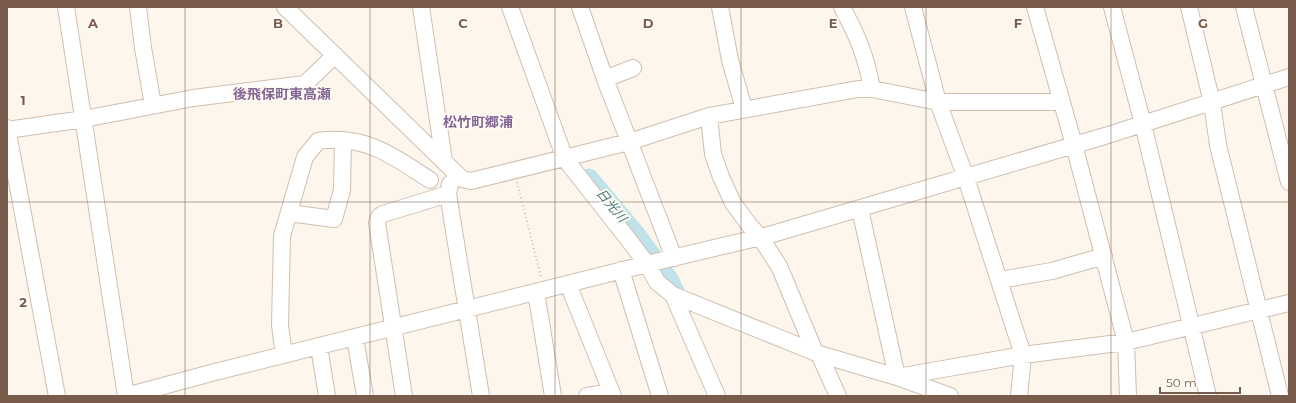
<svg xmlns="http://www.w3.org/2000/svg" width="1296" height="403" viewBox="0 0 1296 403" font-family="Montserrat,'Noto Sans JP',sans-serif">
	<rect width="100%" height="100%" fill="#fdf6ec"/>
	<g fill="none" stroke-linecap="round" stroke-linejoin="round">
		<path stroke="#bfe3e8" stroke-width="19" d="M589 178 636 234 669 279 682 306"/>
		<defs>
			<path id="minor" d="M66 7 126 396
				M138 7 143 48 153 105
				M285 7 462 179 471 181 629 142 709 116 858 89H872L938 102H1062
				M421 7 444 161
				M510 7 565 159 628 239 647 264 657 282 673 295 819 354 897 377 950 396
				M580 7 605 79 674 258
				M720 7 730 60 744 109
				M842 7C858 37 866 56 872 89
				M913 7 938 102 966 178 1023 355 1019 396
				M1035 7 1074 145 1121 323 1126 342 1128 396
				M1112 7 1143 124 1208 396
				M1189 7 1212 103 1218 145 1280 396
				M1244 7 1289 182
				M605 79 633 68
				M709 116 713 154 721 177 733 203 750 226 760 237 779 266 815 352
				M7 128 57 396
				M7 130 84 119 193 98 305 84 335 55
				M450 184 448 194 481 396
				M860 209 897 377 1023 355 1126 342 1289 303
				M289 213 334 219 342 190 343 140
				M621 270 660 396
				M1000 280 1052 271 1104 256
				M568 284 613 396
				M536 292 553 396
				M673 295 717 396
				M355 338 365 396
				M319 347 327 396
				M819 354 838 396
				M284 355 280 325 282 236 305 157 318 141C365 134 393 156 430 180
				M126 396 215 372 647 264 769 235 1105 136 1289 77
				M404 396 377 223 379 217 383 214 448 194
				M587 396 611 392"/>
		</defs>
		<use href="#minor" stroke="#d1beb0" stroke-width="18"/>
		<path stroke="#d9b8a5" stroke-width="2" stroke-dasharray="1 3" stroke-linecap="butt" d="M517 182 541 277"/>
		<use href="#minor" stroke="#fff" stroke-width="16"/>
	</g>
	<path fill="none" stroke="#7a5c4d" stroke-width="1" stroke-opacity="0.55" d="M185 7V396M370 7V396M555 7V396M741 7V396M926 7V396M1111 7V396M7 202H1289"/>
	<g text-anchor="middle" stroke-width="4" stroke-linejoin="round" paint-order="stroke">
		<g font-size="13" font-style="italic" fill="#437c86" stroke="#fffaf3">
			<text transform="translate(612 205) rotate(50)" y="5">日光川</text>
		</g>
		<g font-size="14" font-weight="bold" fill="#846695" stroke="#fffaf3">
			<text x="282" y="99">後飛保町東高瀬</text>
			<text x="478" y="127">松竹町郷浦</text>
		</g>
	</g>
	<g font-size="13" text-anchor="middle" font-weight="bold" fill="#7a5c4d" stroke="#fffaf3" stroke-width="4" stroke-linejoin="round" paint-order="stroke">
		<text x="93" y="28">A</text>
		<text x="278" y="28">B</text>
		<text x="463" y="28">C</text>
		<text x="648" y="28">D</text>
		<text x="833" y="28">E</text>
		<text x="1018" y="28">F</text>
		<text x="1203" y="28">G</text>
		<text x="23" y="105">1</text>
		<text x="23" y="307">2</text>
	</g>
	<rect width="1296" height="403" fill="none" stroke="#7a5c4d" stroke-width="16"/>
	<path d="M1160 387v6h80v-6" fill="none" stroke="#7a5c4d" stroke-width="2"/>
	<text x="1166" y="387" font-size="12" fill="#7a5c4d" stroke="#fffaf3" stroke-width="3" paint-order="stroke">50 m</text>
</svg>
